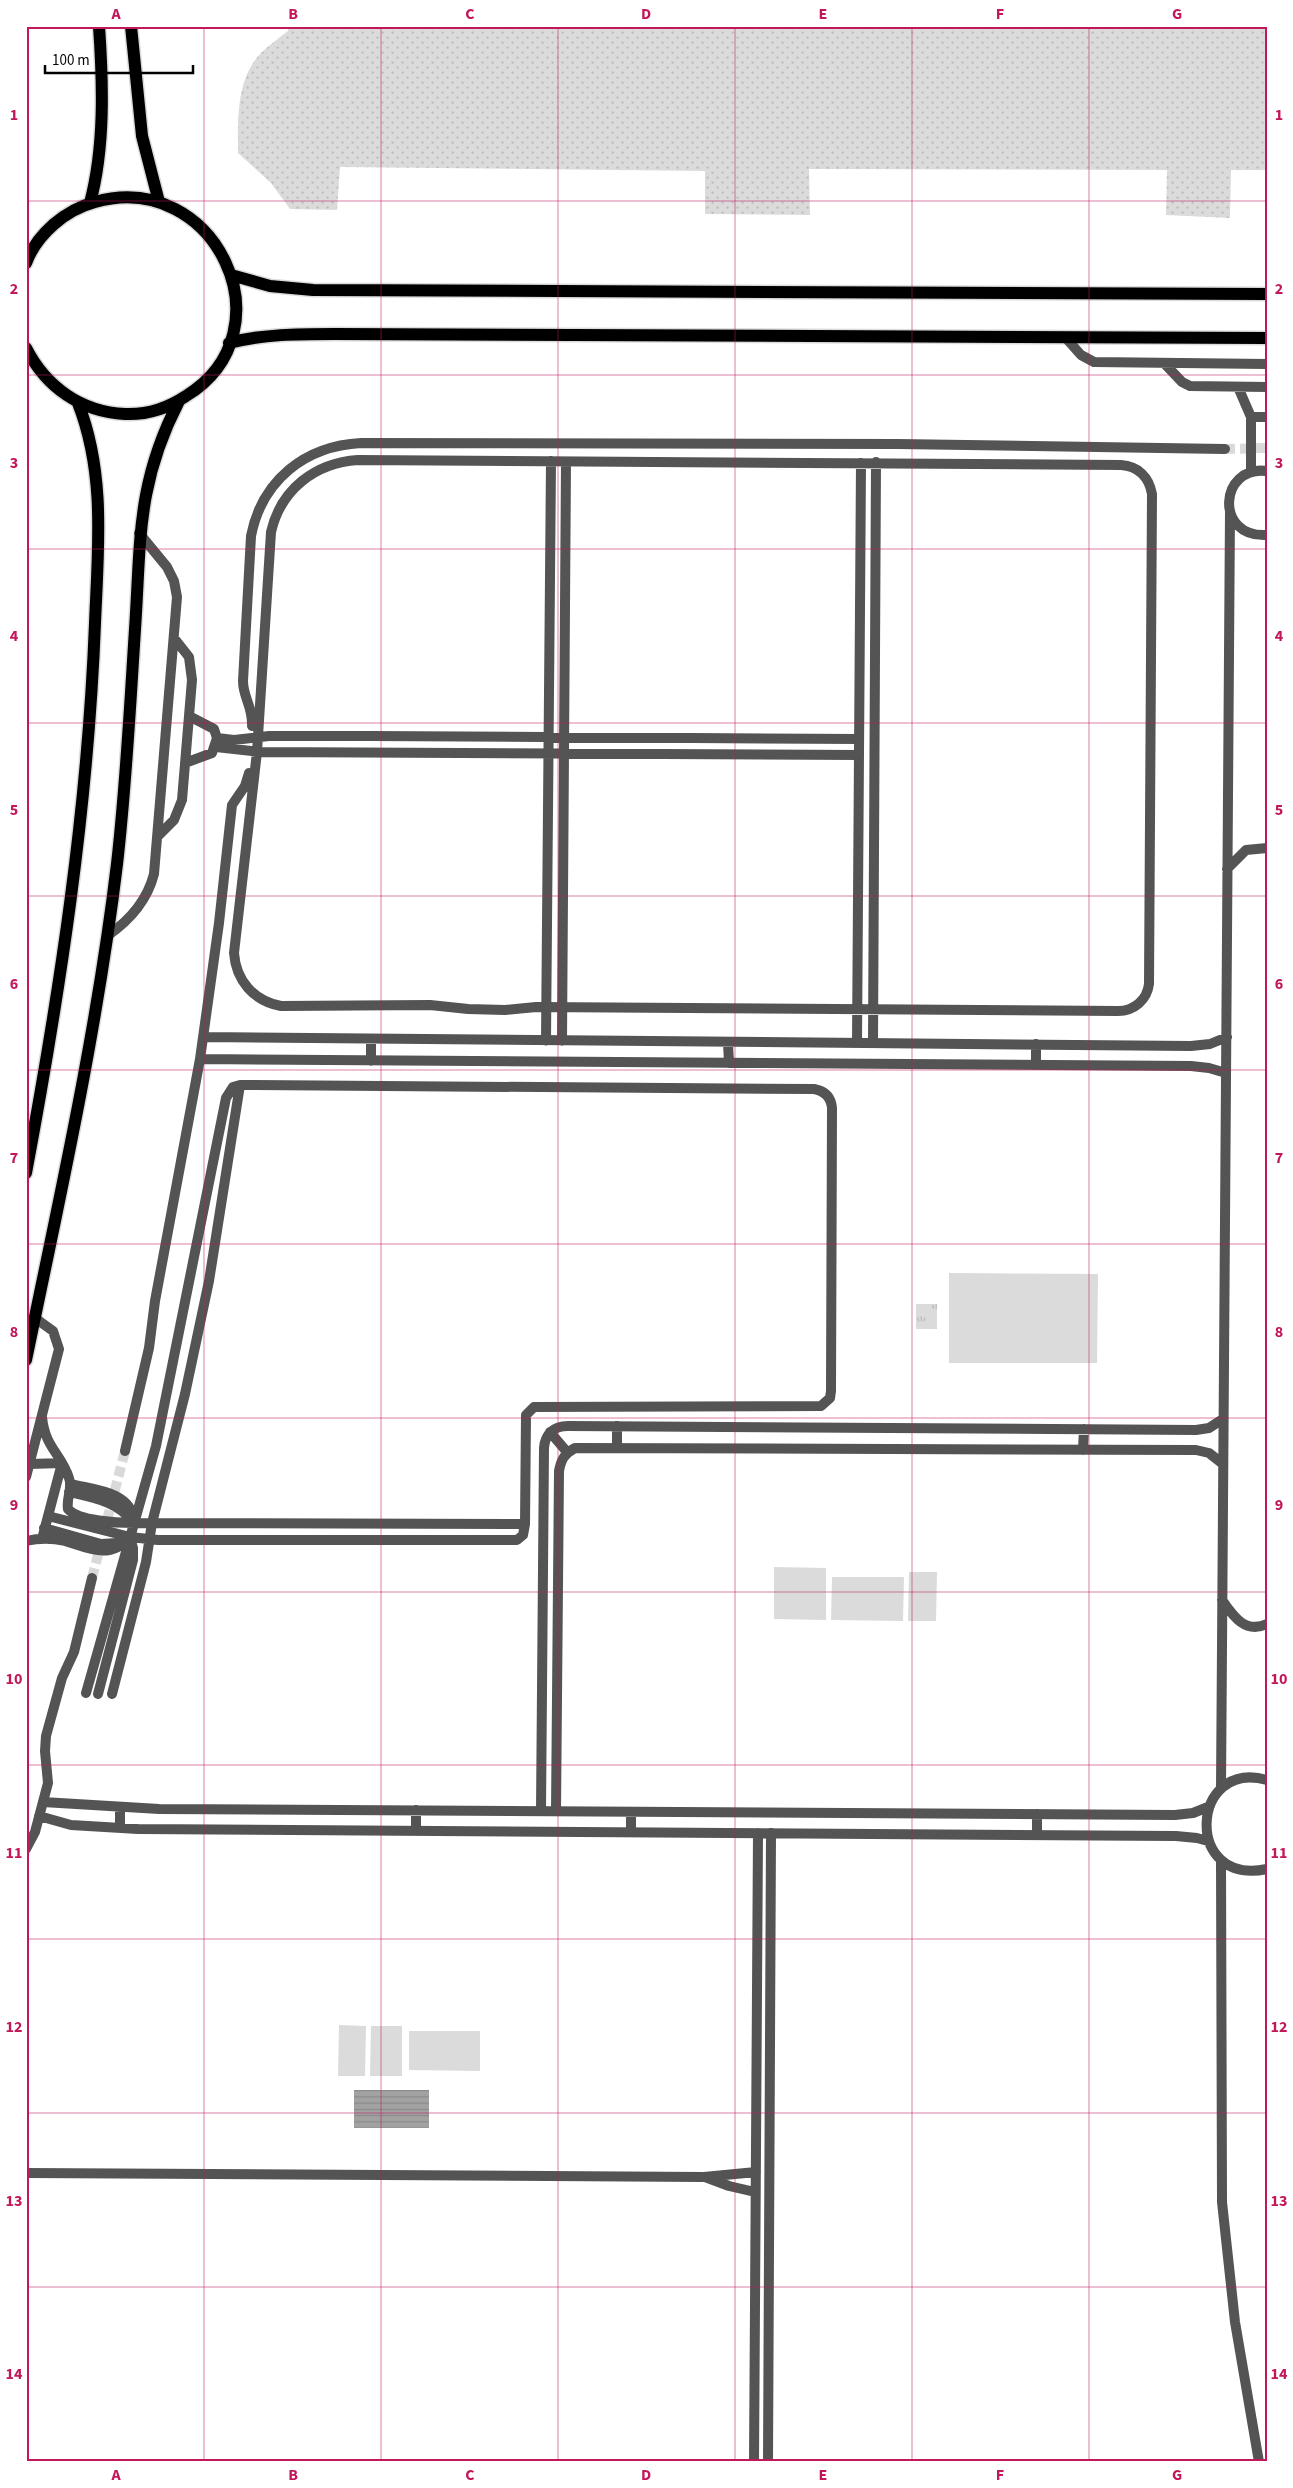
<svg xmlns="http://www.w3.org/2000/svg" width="1293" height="2488" viewBox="0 0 1293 2488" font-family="'Source Sans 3',sans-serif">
	<defs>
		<pattern id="grass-tufts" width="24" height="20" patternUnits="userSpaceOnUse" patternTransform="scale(1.25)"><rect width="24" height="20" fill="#dbdbdb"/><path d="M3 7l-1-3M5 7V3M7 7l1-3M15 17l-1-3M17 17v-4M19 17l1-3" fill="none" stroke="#bababa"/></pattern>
		<pattern id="park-dots" width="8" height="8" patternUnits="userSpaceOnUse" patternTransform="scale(1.25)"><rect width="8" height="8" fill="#dbdbdb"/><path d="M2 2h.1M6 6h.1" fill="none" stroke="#bababa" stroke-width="1.8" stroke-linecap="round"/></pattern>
		<pattern id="water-rules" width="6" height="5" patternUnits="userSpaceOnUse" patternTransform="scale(1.25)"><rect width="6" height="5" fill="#a2a2a2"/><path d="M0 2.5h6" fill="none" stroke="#8a8a8a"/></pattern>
	</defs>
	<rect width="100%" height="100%" fill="#fff"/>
	<path fill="url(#grass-tufts)" d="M916 1304H937V1329H916Z"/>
	<path fill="url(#park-dots)" d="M288 26H1267V170H1231L1230 218 1166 215 1167 170 809 169 810 215 705 214V171L340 167 337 210 290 209 271 183 238 153C238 120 236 79 261 53 269 45 279 38 288 31Z"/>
	<path fill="#dbdbdb" d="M949 1273 1098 1274 1097 1363H949Z
		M774 1567 826 1568V1620L774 1619Z
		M909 1572H937L936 1621H908Z
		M832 1577H904L903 1621 831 1620Z
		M339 2025 366 2026 365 2076H338Z
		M371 2026H402V2076H370Z
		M409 2031H480V2071L409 2070Z"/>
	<path fill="url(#water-rules)" d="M354 2090H429V2128H354Z"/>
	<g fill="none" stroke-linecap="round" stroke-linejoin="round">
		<path stroke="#d9d9d9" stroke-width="10" stroke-dasharray="10 5" stroke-linecap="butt" d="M1225 449 1267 448
			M92 1578 125 1451"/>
		<defs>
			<path id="major" d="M131 26 142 136 159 202
				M90 203C105 147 103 84 99 26
				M26 263C37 234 65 210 95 202 215 168 292 331 186 396 168 408 147 415 125 414 81 412 46 387 26 348
				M231 275 270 286 313 290 1267 294
				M229 343C263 334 299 334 334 334L1267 338
				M26 1173C60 991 88 808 95 623 98 549 106 474 78 403
				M26 1360C60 1196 97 1031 117 864 126 786 130 707 135 629 141 541 136 484 179 401"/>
		</defs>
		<use href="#major" stroke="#dbdbdb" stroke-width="15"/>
		<path stroke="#545454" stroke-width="10" d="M1065 337 1081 355 1094 362 1267 364
			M1164 363 1182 382 1190 386 1267 387
			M1238 387 1251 417V472
			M1251 417H1267
			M358 460 1121 465C1138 466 1149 477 1152 494L1149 984C1147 1000 1134 1011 1118 1011L536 1007 505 1010 468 1009 430 1005 281 1006C254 1001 236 981 234 953L257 752 271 532C281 489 315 463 358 460Z
			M1267 471C1219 465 1214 538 1267 535
			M252 726C253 706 243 698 243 681L251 536C262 480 305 446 361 443L898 444 1225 449
			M217 738 234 740 269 736H370L859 739
			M216 747 261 752 859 755
			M185 763 212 753 217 738 214 729 189 716
			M158 836 174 820 182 800 192 680 189 657 174 638
			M1227 869 1246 850 1267 848
			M107 936C129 921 147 901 154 874L177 597 174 581 167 567 139 533
			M203 1037 1191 1046 1210 1044 1227 1037
			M371 1039V1061
			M546 1041 551 461
			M562 1041 566 462
			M728 1043 729 1063
			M857 1043 861 463
			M873 1043 876 462
			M1036 1044V1065
			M200 1059 1191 1066 1209 1068 1226 1073
			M42 1417C45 1448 61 1453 69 1478 73 1488 66 1498 68 1509 78 1521 118 1523 134 1523L525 1524
			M617 1426V1447
			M550 1432 567 1452
			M1083 1450 1084 1429
			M125 1451 149 1348 155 1301 200 1059 219 923 232 805 245 786 249 773
			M30 1464 62 1463 42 1539
			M26 1477 59 1349 53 1331 35 1318
			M71 1484C94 1490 130 1491 134 1520
			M69 1492C94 1498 117 1501 133 1522
			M48 1516 130 1537 158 1540H517L523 1535 525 1524 526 1415 534 1407 821 1406 830 1398 831 1391 832 1108C831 1097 825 1091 814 1089L240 1085 233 1087 226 1098 156 1446 86 1693
			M44 1528 101 1544 118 1543
			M26 1541C39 1538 52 1538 65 1541 88 1548 110 1560 129 1538
			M1222 1600C1233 1616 1245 1634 1267 1624
			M98 1694 133 1560V1548L130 1538
			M112 1694 146 1562 152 1523 185 1394 209 1281 240 1085
			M1267 1780C1190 1758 1183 1887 1267 1869
			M1221 1789 1230 512
			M43 1802 159 1809 1175 1815 1193 1813 1208 1807
			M416 1810V1831
			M541 1811 544 1448C545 1434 554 1426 568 1426L1196 1430 1209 1428 1223 1419
			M556 1811 559 1471C561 1460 564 1454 575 1448L1196 1450 1209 1453 1223 1464
			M631 1812V1832
			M1037 1814V1835
			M39 1816 71 1825 138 1829 1176 1836 1197 1838 1208 1841
			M120 1828V1807
			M26 1849 35 1832 48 1783 45 1751 46 1736 62 1678 74 1652 92 1578
			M1221 1860 1222 2202 1235 2322 1259 2462
			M26 2173 704 2177 756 2172
			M705 2177 729 2186 755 2192
			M754 2462 758 1833
			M768 2462 771 1833"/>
		<use href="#major" stroke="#000" stroke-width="12"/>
	</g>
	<path fill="none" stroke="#c2185b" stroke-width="1" stroke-opacity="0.55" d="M204 26V2462M381 26V2462M558 26V2462M735 26V2462M912 26V2462M1089 26V2462M26 201H1267M26 375H1267M26 549H1267M26 723H1267M26 896H1267M26 1070H1267M26 1244H1267M26 1418H1267M26 1592H1267M26 1765H1267M26 1939H1267M26 2113H1267M26 2287H1267"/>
	<rect width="1293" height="2488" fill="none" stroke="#ffffff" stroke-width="55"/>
	<path d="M45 65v8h148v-8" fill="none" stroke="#000000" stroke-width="2.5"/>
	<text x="52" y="65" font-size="15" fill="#000000" stroke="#ffffff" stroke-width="4" paint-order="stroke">100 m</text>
	<rect x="28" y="28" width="1238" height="2432" fill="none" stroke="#c2185b" stroke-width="2"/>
	<g font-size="16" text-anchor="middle" font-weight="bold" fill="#c2185b">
		<text x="116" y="19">A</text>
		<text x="293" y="19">B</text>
		<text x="470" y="19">C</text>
		<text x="646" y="19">D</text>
		<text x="823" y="19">E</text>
		<text x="1000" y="19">F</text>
		<text x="1177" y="19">G</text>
		<text x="14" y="120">1</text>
		<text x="1279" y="120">1</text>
		<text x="14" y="294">2</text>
		<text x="1279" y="294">2</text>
		<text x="14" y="468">3</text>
		<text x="1279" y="468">3</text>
		<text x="14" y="641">4</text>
		<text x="1279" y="641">4</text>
		<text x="14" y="815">5</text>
		<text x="1279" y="815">5</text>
		<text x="14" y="989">6</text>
		<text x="1279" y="989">6</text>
		<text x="14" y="1163">7</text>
		<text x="1279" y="1163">7</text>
		<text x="14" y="1337">8</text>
		<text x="1279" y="1337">8</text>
		<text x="14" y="1510">9</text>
		<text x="1279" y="1510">9</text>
		<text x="14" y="1684">10</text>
		<text x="1279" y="1684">10</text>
		<text x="14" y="1858">11</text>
		<text x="1279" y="1858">11</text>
		<text x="14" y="2032">12</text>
		<text x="1279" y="2032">12</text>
		<text x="14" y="2206">13</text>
		<text x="1279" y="2206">13</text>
		<text x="14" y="2379">14</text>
		<text x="1279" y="2379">14</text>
		<text x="116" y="2480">A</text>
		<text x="293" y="2480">B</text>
		<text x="470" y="2480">C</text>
		<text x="646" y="2480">D</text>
		<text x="823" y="2480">E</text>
		<text x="1000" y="2480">F</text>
		<text x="1177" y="2480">G</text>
	</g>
</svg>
